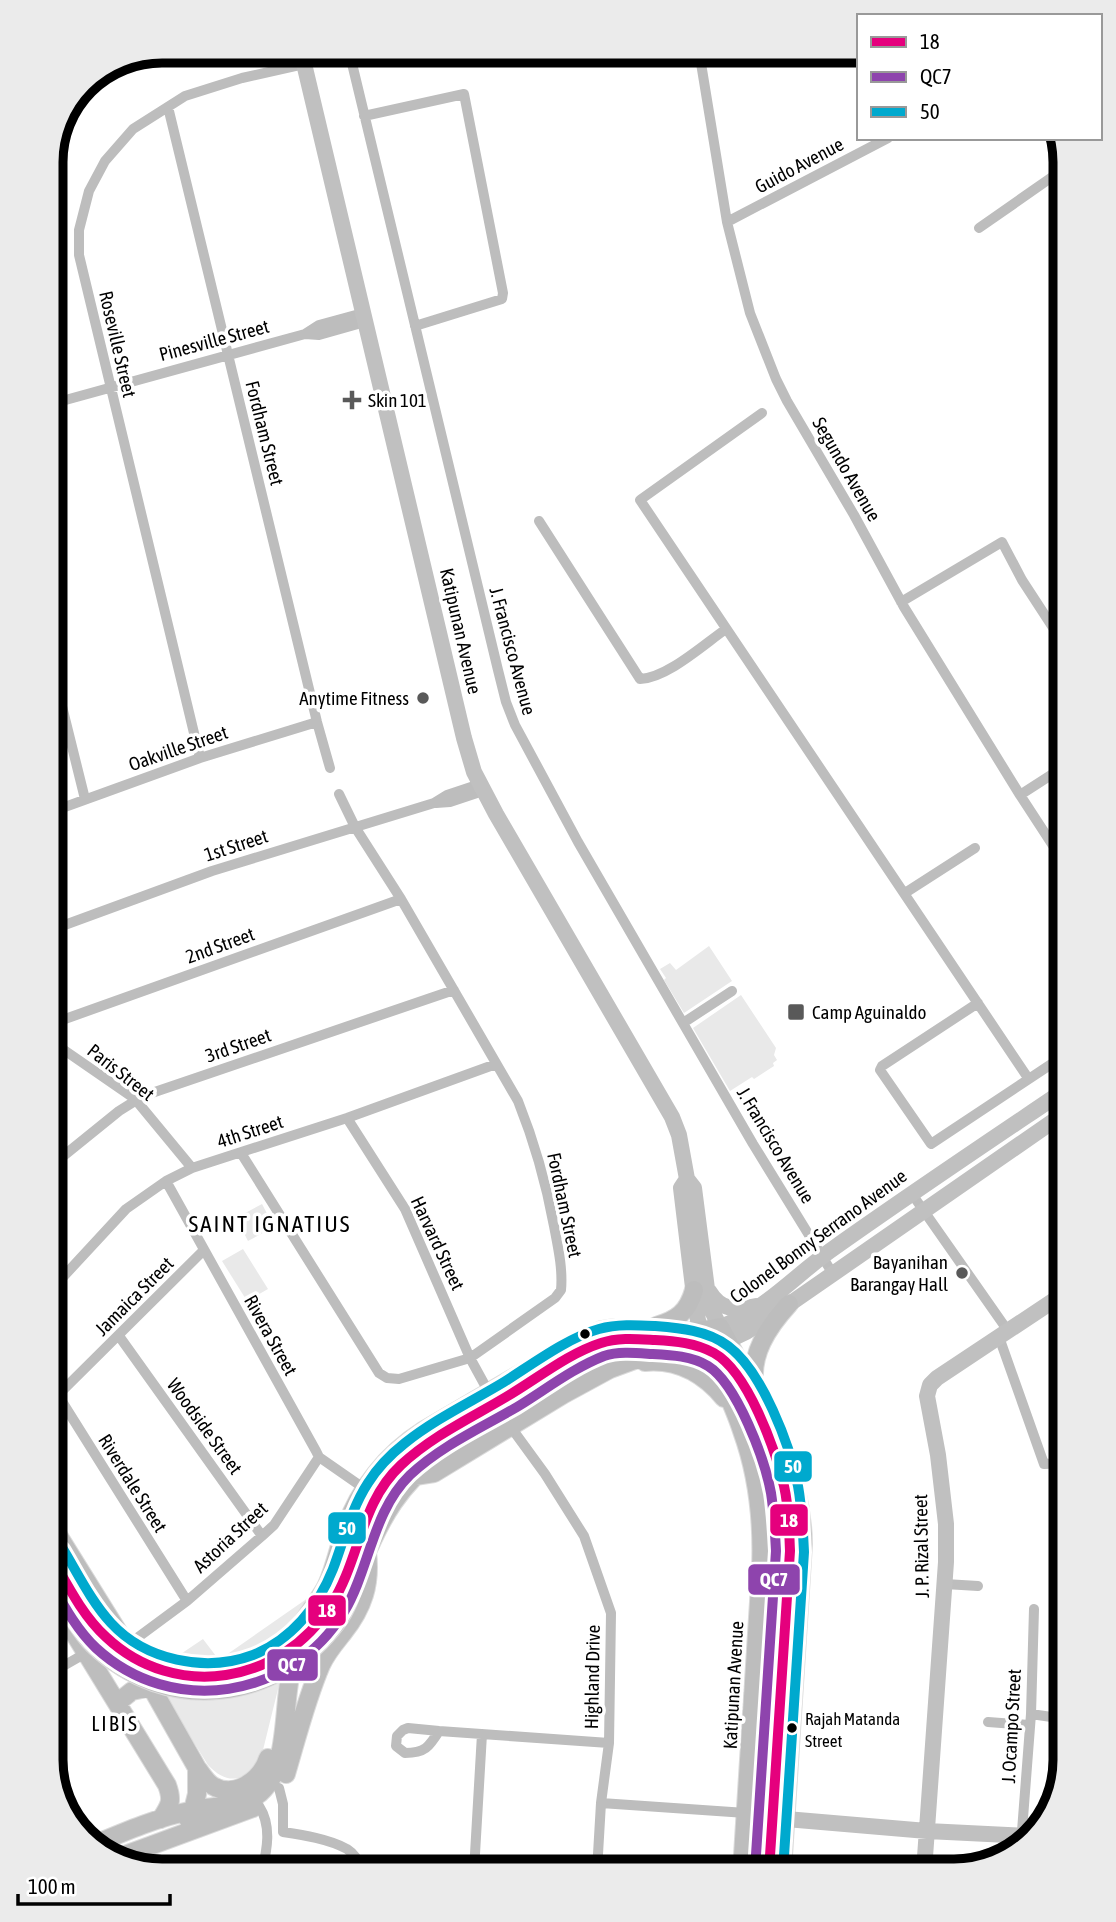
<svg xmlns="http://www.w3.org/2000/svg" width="1116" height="1922" viewBox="0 0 1116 1922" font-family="'Asap Condensed',sans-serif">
	<rect width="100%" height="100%" fill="#fff"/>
	<path fill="#e9e9e9" d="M709 946 732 981 684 1013 664 980 666 978 660 969 670 963 676 970Z
		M741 995 776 1048 774 1055 777 1060 773 1063 774 1066 754 1079 752 1077 730 1091 693 1028Z
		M262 1204 274 1227 248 1241 236 1218Z
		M243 1249 268 1289 247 1301 222 1261Z
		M318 1591 293 1628 263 1750C252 1778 231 1790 208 1765L151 1674 203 1639 219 1660Z"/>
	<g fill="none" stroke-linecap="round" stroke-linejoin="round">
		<path stroke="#d9d9d9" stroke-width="18" stroke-dasharray="18 9" stroke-linecap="butt" d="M579 1354C607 1338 620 1339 651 1340 673 1341 701 1344 719 1356 755 1382 782 1469 787 1511
			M584 1365 608 1354 645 1351
			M751 1424 763 1462 771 1513"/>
		<defs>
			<path id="primary" d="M656 1326C677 1320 688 1312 694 1290
				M700 1331C713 1365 731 1397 742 1431 758 1475 763 1523 761 1570L742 1871
				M645 1362C677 1359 704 1374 724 1398
				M755 1387C749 1355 768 1327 789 1304
				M752 1463C762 1453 773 1451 787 1456
				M415 1476 434 1473 564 1394 610 1369 656 1352 717 1344
				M51 1524 140 1667 197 1768V1794L193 1810 188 1819
				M350 1561C369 1507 377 1482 425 1446L579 1354
				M363 1561C382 1516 399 1486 439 1455L584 1365
				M772 1586 774 1555 772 1526
				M66 1620 167 1785C173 1801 170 1805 161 1819
				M117 1703 132 1691 151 1687
				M197 1768C202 1774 206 1782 213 1786 235 1799 261 1780 268 1758
				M286 1774C297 1737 306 1700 321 1665 327 1652 335 1643 343 1633 363 1608 371 1584 367 1552
				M93 1845C126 1831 159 1817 194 1810 215 1805 242 1808 260 1793 288 1769 283 1712 290 1677 293 1659 296 1637 304 1621 311 1608 321 1598 327 1585 335 1567 339 1547 345 1529 359 1489 387 1454 423 1431L573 1343 602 1330 614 1328 685 1332 705 1330 720 1327C757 1397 802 1462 803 1544L782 1871
				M117 1858 253 1808
				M769 1871 790 1551 787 1511"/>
		</defs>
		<use href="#primary" stroke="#dbdbdb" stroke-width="20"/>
		<path stroke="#bdbdbd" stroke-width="10" d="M349 51 498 670 506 702 515 725 578 842 753 1144 833 1274
			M699 51 727 222 750 313 776 379 787 401 854 515 904 607 1020 795 1065 864
			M168 107 317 722 330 768
			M364 116 464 94 503 293 502 299 415 326
			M727 222 888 138
			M979 228 1065 168
			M305 334 319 335 365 322
			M51 404 305 334 319 325 363 313
			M762 413 640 500 1028 1078
			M539 521 640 679C667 678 703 645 726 629
			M901 602 1002 542 1022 580 1065 646
			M51 662 85 799
			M200 758 79 255V230L89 191 105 161 133 129 185 96 242 78 304 64
			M1020 795 1065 766
			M436 803 450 802 483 791
			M51 812 200 758 317 722
			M905 893 975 848
			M51 930 212 871 434 803 447 795 480 784
			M978 1003 882 1066 880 1070 931 1144 1065 1055
			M683 1023 732 991
			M51 1024 401 899
			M51 1041 135 1099 192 1168
			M347 1118 405 1209 470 1358 487 1389
			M241 1153 379 1373 387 1378 399 1379 470 1358 555 1298 561 1290C563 1269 558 1247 554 1226 546 1183 534 1141 518 1101L401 899 355 827 339 794
			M51 1166 119 1111 143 1096 454 990
			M166 1181 316 1451 319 1457 365 1489
			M912 1194 1008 1331
			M51 1290 126 1209 166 1181 192 1168 347 1118 496 1064
			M119 1336 262 1536
			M999 1337 1044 1464 1065 1463
			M51 1384 187 1601
			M58 1395 204 1250
			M510 1426 545 1474 584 1536 611 1613 609 1743 601 1803 597 1871
			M945 1584 978 1586
			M125 1643 137 1638 187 1601 262 1536 274 1525 319 1457
			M51 1673 86 1653
			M1031 1714 1065 1719
			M988 1722 1029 1725
			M439 1731C429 1747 425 1753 405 1753L396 1746 397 1736 403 1730 408 1728 439 1731 609 1743
			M279 1788 283 1804V1832
			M601 1803 746 1813
			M259 1806C272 1826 267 1850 262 1871
			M283 1832C303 1835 329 1839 347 1849 355 1854 360 1863 364 1871
			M1021 1844 1031 1714 1034 1609
			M474 1871 482 1734"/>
		<path stroke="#c0c0c0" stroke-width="16" d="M301 51 464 738 474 772 496 814 672 1117 679 1135 687 1179 694 1188 707 1289 712 1311 720 1327C764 1312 796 1274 834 1248 910 1194 988 1142 1065 1090
			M687 1179 681 1188 695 1304 700 1331
			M709 1291C721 1311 735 1310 756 1306
			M727 1341 746 1332 791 1303 1065 1113
			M786 1819 927 1831 1030 1836
			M924 1871 946 1562V1524L938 1455 927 1396 930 1385 937 1378 1065 1293"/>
		<use href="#primary" stroke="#bdbdbd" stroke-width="18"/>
		<defs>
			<path id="primary-bridge" d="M51 1556C68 1584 83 1617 108 1640 171 1696 272 1688 323 1619 336 1602 342 1582 350 1561
				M51 1578C64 1600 76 1627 94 1645 167 1715 276 1702 336 1623 349 1606 354 1584 361 1565"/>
		</defs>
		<use href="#primary-bridge" stroke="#dbdbdb" stroke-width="20" stroke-linecap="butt"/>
		<use href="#primary-bridge" stroke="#bdbdbd" stroke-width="18"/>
		<defs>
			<path id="bus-1" d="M51 1556C67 1584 82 1615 106 1637 175 1702 282 1684 331 1605 360 1560 360 1503 401 1465 432 1436 471 1418 506 1397 537 1379 567 1354 601 1343 618 1337 638 1339 655 1340 675 1341 696 1343 714 1353 748 1372 775 1449 784 1486 789 1507 789 1529 790 1551L769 1871"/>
			<path id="bus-2" d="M51 1583C64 1606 77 1630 96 1648 172 1718 291 1699 344 1612 370 1568 372 1512 410 1475 441 1446 481 1428 517 1407 545 1390 573 1368 604 1356 619 1351 637 1353 652 1354 671 1355 692 1356 708 1366 737 1384 765 1460 771 1493 774 1512 775 1532 776 1551L755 1870"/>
			<path id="bus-3" d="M63 1549C78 1574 91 1601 111 1623 145 1660 205 1673 253 1655 291 1640 318 1607 333 1569 344 1540 351 1509 368 1483 378 1467 391 1454 405 1443 435 1419 471 1402 504 1382 531 1365 569 1337 599 1329 617 1324 636 1325 654 1326 679 1328 707 1330 728 1346 762 1371 790 1445 798 1486 802 1508 803 1530 804 1552L783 1871"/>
		</defs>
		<use href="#bus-1" stroke="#fff" stroke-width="16"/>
		<use href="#bus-2" stroke="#fff" stroke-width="16"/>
		<use href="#bus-3" stroke="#fff" stroke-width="16"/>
		<use href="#bus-1" stroke="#e5007d" stroke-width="10"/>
		<use href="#bus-2" stroke="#8e44ad" stroke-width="10"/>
		<use href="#bus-3" stroke="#00a9ce" stroke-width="10"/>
	</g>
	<g fill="#595959" stroke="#fff" stroke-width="2.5">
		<path d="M348.5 389.5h7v7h7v7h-7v7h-7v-7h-7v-7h7z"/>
		<circle cx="423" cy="698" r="7"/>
		<rect x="787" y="1003" width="18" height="18" rx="3.5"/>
		<circle cx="962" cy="1273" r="7"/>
	</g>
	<g fill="#000" stroke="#fff" stroke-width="2.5">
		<circle cx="585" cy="1334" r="6"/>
		<circle cx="792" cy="1728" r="6"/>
	</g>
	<g text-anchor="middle" stroke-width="7" stroke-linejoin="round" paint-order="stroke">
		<g font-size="17" fill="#000" stroke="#fff" text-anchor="start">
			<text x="805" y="1725">Rajah Matanda<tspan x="805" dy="22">Street</tspan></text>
		</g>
		<g font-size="19" fill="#000" stroke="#fff">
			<text transform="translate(799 165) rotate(-28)" y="7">Guido Avenue</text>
			<text transform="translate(214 340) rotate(-15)" y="7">Pinesville Street</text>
			<text transform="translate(118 344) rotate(77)" y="7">Roseville Street</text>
			<text transform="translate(265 433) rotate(76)" y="7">Fordham Street</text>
			<text transform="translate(847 469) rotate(60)" y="7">Segundo Avenue</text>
			<text transform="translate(461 631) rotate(77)" y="7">Katipunan Avenue</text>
			<text transform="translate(513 651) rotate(75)" y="7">J. Francisco Avenue</text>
			<text transform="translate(178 748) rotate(-19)" y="7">Oakville Street</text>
			<text transform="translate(236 845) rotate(-18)" y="7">1st Street</text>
			<text transform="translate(220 945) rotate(-20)" y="7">2nd Street</text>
			<text transform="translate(238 1045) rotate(-19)" y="7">3rd Street</text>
			<text transform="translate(121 1072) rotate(38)" y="7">Paris Street</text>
			<text transform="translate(250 1131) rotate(-18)" y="7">4th Street</text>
			<text transform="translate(776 1145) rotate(59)" y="7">J. Francisco Avenue</text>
			<text transform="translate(565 1205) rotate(78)" y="7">Fordham Street</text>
			<text transform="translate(818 1236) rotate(-36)" y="7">Colonel Bonny Serrano Avenue</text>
			<text transform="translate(438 1243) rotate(65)" y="7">Harvard Street</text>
			<text transform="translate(134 1296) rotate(-45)" y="7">Jamaica Street</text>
			<text transform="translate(271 1335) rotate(61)" y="7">Rivera Street</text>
			<text transform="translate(205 1426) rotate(54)" y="7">Woodside Street</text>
			<text transform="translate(133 1483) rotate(58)" y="7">Riverdale Street</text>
			<text transform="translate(230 1537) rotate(-43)" y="7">Astoria Street</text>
			<text transform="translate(921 1546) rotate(-91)" y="7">J. P. Rizal Street</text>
			<text transform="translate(592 1677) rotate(-89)" y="7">Highland Drive</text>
			<text transform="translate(733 1685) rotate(-87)" y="7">Katipunan Avenue</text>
			<text transform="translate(1011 1726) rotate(-87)" y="7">J. Ocampo Street</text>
		</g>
		<g font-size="19" fill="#000" stroke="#fff" text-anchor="start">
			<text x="368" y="407">Skin 101</text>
			<text x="409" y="705" text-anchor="end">Anytime Fitness</text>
			<text x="812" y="1019">Camp Aguinaldo</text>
			<text x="948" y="1269" text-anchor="end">Bayanihan<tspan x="948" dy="22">Barangay Hall</tspan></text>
		</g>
		<g font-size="21" letter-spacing="2" fill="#000" stroke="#fff">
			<text x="115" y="1731">LIBIS</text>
		</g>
		<g font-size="23" letter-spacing="2" fill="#000" stroke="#fff">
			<text x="270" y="1232">SAINT IGNATIUS</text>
		</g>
	</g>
	<path d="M0 0H1116V1922H0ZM162 63H954A99 99 0 0 1 1053 162V1760A99 99 0 0 1 954 1859H162A99 99 0 0 1 63 1760V162A99 99 0 0 1 162 63Z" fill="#ebebeb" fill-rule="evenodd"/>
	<path fill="none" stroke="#000" stroke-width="9" d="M162 63H954A99 99 0 0 1 1053 162V1760A99 99 0 0 1 954 1859H162A99 99 0 0 1 63 1760V162A99 99 0 0 1 162 63Z"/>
	<g stroke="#fff" stroke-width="2.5">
		<rect x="773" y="1450" width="40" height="33" rx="7" fill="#00a9ce"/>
		<rect x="769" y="1503" width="40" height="34" rx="7" fill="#e5007d"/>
		<rect x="327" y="1511" width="40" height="34" rx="7" fill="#00a9ce"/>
		<rect x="747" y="1563" width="54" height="33" rx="7" fill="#8e44ad"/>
		<rect x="307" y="1594" width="40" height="33" rx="7" fill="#e5007d"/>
		<rect x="266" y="1648" width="53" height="34" rx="7" fill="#8e44ad"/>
	</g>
	<g font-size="19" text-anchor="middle" font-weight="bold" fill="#fff">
		<text x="793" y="1473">50</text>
		<text x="789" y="1527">18</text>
		<text x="347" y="1535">50</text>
		<text x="774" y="1586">QC7</text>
		<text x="327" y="1617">18</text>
		<text x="292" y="1671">QC7</text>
	</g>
	<rect x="857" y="14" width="245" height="126" fill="#ffffff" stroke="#999999" stroke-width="2"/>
	<rect x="871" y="37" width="35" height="10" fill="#e5007d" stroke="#999999" stroke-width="2"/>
	<text x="920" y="49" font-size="21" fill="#000000">18</text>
	<rect x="871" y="72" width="35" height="10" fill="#8e44ad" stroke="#999999" stroke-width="2"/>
	<text x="920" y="84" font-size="21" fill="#000000">QC7</text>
	<rect x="871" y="107" width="35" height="10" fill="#00a9ce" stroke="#999999" stroke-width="2"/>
	<text x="920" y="119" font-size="21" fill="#000000">50</text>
	<path d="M18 1894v10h152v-10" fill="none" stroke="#000000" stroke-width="3.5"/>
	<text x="28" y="1894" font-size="21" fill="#000000" stroke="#ffffff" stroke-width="5" paint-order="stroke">100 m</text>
</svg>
